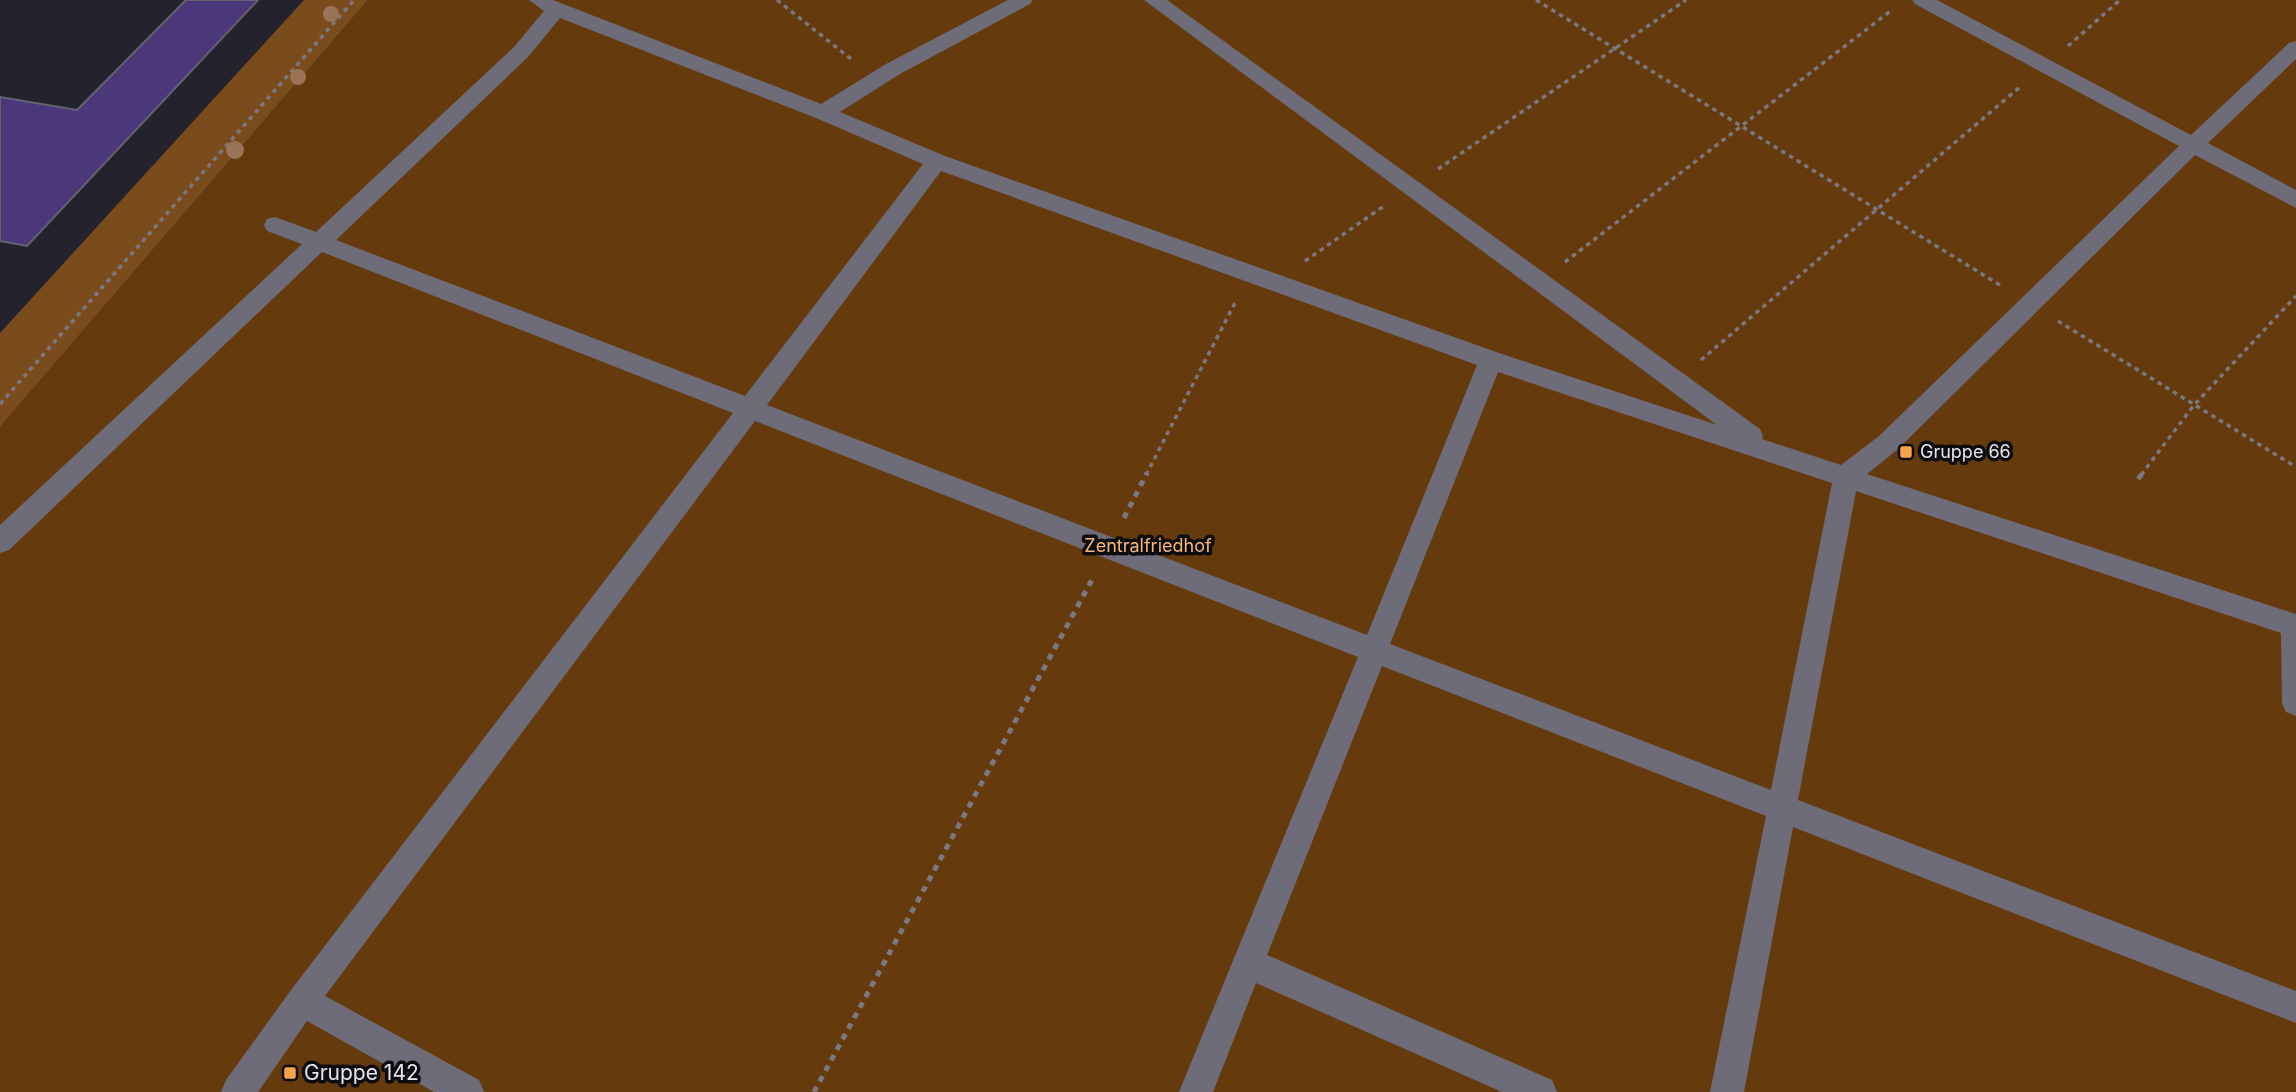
<svg xmlns="http://www.w3.org/2000/svg" width="2296" height="1092" viewBox="0 0 2296 1092" font-family="Inter,sans-serif">
	<rect width="100%" height="100%" fill="#24222d"/>
	<path fill="#653b0d" d="M368 0H2296V1092H0V427Z"/>
	<path fill="#7a4c1c" d="M304 0H368L0 427V333Z"/>
	<path fill="#4b387b" stroke="#656370" stroke-width="2" d="M186 0H258L27 246 0 241V97L77 110Z"/>
	<g fill="none" stroke-linecap="round" stroke-linejoin="round">
		<path stroke="#7a7882" stroke-width="3.5" stroke-dasharray="4.5 4.5" stroke-linecap="butt" d="M777 0 851 59
			M1536 0 2003 287
			M2068 46 2120 0
			M1438 169 1686 0
			M1305 261 1384 206
			M1565 262 1893 9
			M2058 321 2296 467
			M1701 360 2021 86
			M0 404 354 0
			M1146 475 1237 299
			M2141 475 2194 405 2296 296"/>
		<path stroke="#7a7882" stroke-width="5" stroke-dasharray="6 6" stroke-linecap="butt" d="M2138 479 2143 473
			M1124 518 1147 473
			M814 1092 1094 576"/>
		<path fill="#6e6c79" fill-rule="evenodd" d="M529 0H553L821 104 886 64 1008 0H1033L1030 4 900 74 840 112 945 156 1499 353 1717 425 1144 0H1167L1760 429 1763 436 1762 439 1841 465 1879 436 2179 146 1915 4 1912 0H1937L2191 135 2289 43 2296 41V59L2208 143 2296 190V208L2195 155 1897 450 1867 474 2296 614V716L2286 712 2282 703 2281 633 1856 491 1798 800 2296 991V1023L1793 827 1744 1092H1710L1766 816 1382 666 1267 955 1552 1080 1557 1092H1502L1256 983 1213 1092H1179L1358 657 755 421 325 996 479 1080 484 1092H434L307 1021 258 1092H221L226 1080 291 990 733 413 322 252 9 550 0 553V525L302 244 267 231 264 225 267 219 275 217 316 232 514 47 544 11ZM560 18 816 118 923 164 745 396 336 240 528 57ZM941 171 1477 365 1367 635 767 405ZM1498 372 1832 483 1771 790 1390 644Z"/>
	</g>
	<g fill="#9a7456">
		<circle cx="331" cy="14" r="8"/>
		<circle cx="298" cy="77" r="8"/>
		<circle cx="235" cy="150" r="9"/>
	</g>
	<g fill="#f7a149" stroke="#0d0c11" stroke-width="2.5">
		<rect x="1899" y="445" width="14" height="14" rx="3.5"/>
		<rect x="283" y="1066" width="14" height="14" rx="3.5"/>
	</g>
	<g text-anchor="middle" stroke-width="7" stroke-linejoin="round" paint-order="stroke">
		<g font-size="18" fill="#e6e4ec" stroke="#0d0c11" text-anchor="start">
			<text x="1920" y="458">Gruppe 66</text>
		</g>
		<g font-size="18" fill="#fab778" stroke="#0d0c11">
			<text x="1148" y="552">Zentralfriedhof</text>
		</g>
		<g font-size="21" fill="#e6e4ec" stroke="#0d0c11" text-anchor="start">
			<text x="304" y="1080">Gruppe 142</text>
		</g>
	</g>
</svg>
